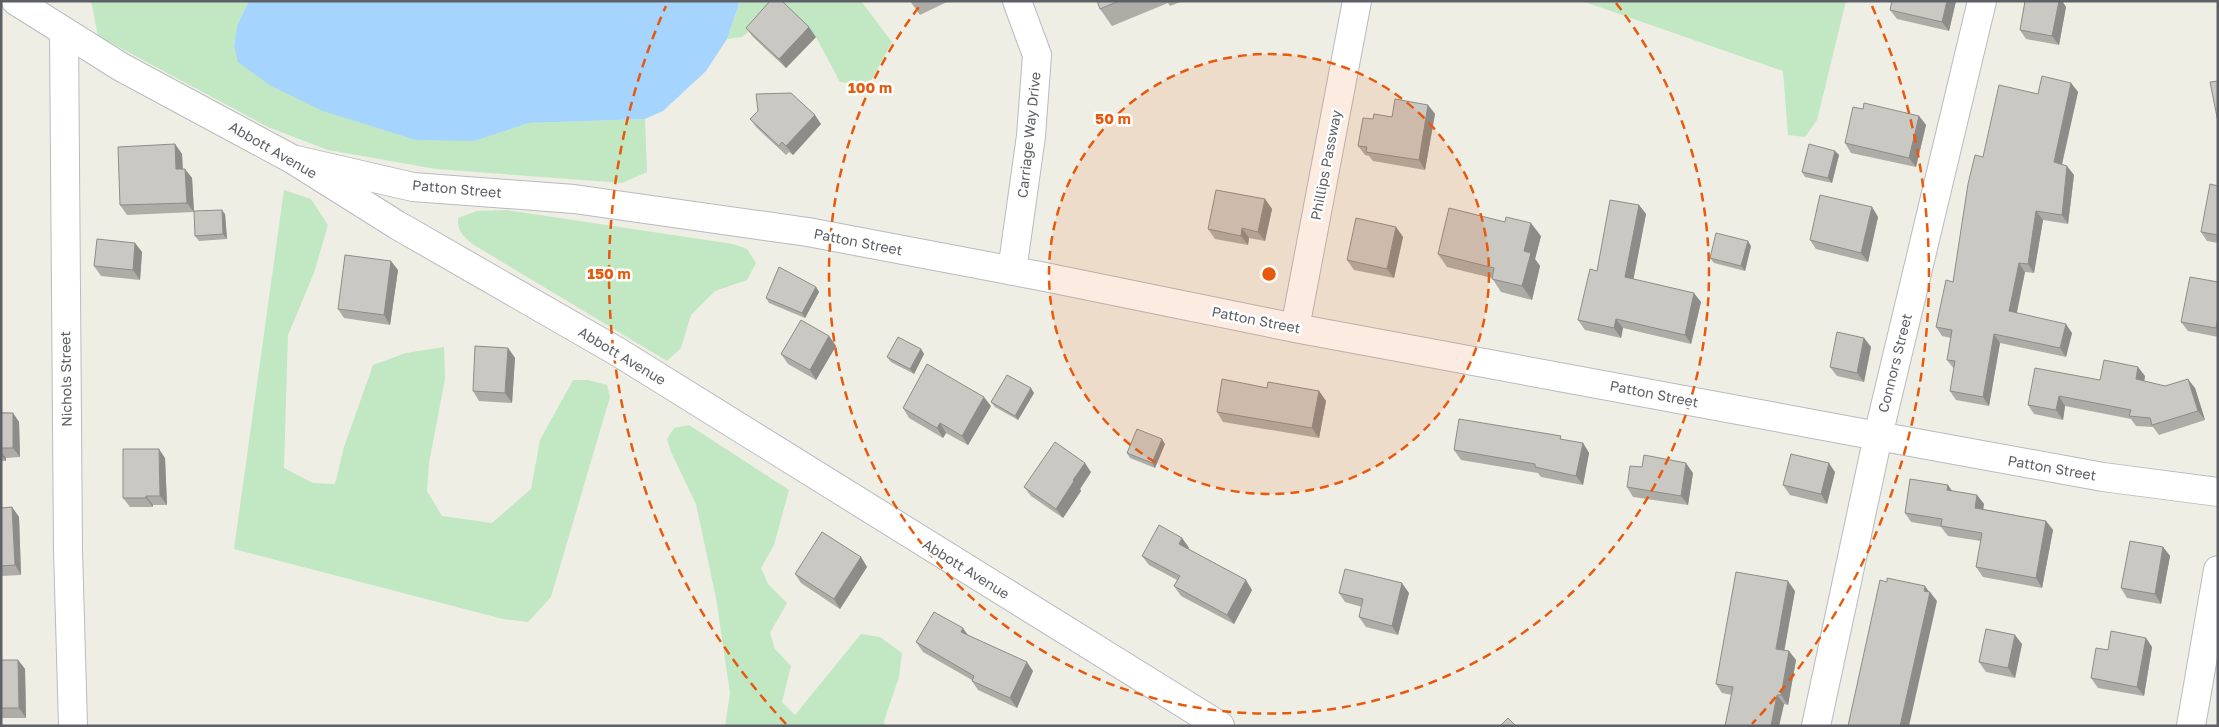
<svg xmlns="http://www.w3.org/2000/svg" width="2219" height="727" viewBox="0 0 2219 727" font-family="'Golos Text',sans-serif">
	<rect width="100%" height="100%" fill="#efeee5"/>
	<path fill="#c1e7c3" d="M91 1H249L237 27 234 46 474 141 529 123 645 119 647 172 622 183 436 169 328 150 268 127 98 36Z
		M740 1H861L892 42 868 86 840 82 816 37 782 5 742 37 727 39Z
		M1582 1H1846L1817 120 1805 137 1788 135 1783 71Z
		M284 190 311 199 328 225 314 273 288 335 284 468 313 483 335 484 344 447 373 365 406 353 444 347 445 379 429 463 427 491 442 516 492 523 531 489 540 440 573 380H588L607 385 610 397 551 597 528 622 503 619 234 549Z
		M506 210 733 244 747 249 756 263 747 280 715 291 691 315 681 348 667 361 474 245C464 237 457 232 458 218L477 211Z
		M689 425 789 490 774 545 761 568 768 584 787 603 770 633 775 649 791 666 782 702 795 715 861 634 880 637 902 653 899 677 884 721 885 726H725L730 693 716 598 696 504 671 452 667 439 674 428Z"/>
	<path fill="#a5d4ff" d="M249 1H740L727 39 706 71 663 111 645 119 529 123 474 141 416 140 323 111 271 86 238 62 234 46 237 26Z"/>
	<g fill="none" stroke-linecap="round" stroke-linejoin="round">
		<defs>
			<path id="street" d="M296 160 413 187 574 199 808 232 1040 276 1295 328 1878 436 2103 477 2218 492
				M1012 271 1031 136 1037 55 1017 1
				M1295 328 1357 1
				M1816 726 1878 436 1982 1
				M2191 726 2218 570"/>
			<path id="secondary" d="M16 1 121 67 292 159 397 225 618 352 1220 726
				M64 33 68 550 73 726"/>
		</defs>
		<use href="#street" stroke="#b7babf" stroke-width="30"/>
		<use href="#secondary" stroke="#b8bbc1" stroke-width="30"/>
		<use href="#street" stroke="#fff" stroke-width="28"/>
		<use href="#secondary" stroke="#fff" stroke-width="28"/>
	</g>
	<path fill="#aeaca7" d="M910 1H949L920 15Z
		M1097 1H1183L1170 6 1168 3 1112 26 1100 9Z
		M1892 1H1956L1949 31 1897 19 1890 10Z
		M2025 1H2062L2066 7 2059 45 2026 39 2020 30Z
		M746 28 816 37 786 68 753 37Z
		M2071 83 2078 92 2062 165 2074 175 2068 224 2043 220 2034 273 2025 272 2017 313 2072 333 2066 357 2000 343 1989 406 1956 400 1950 391 1954 369 1947 360 1951 338 1942 336 1936 327 1953 282 1983 157 2038 94Z
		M1428 105 1435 114 1425 170 1373 161 1369 156 1365 155 1358 146 1373 119 1392 117Z
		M1863 109 1919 116 1926 125 1916 167 1851 153 1845 143Z
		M750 119 821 124 793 155 789 152 786 155 757 128Z
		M175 144 182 154 183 169H185L192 178 194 212 127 215 120 205Z
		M1835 151 1839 155 1832 183 1805 177 1802 172Z
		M2218 186V243L2207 241 2201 232Z
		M1265 199 1272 209 1265 241 1249 238 1248 245 1215 239 1208 229Z
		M1639 205 1646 214 1633 279 1701 302 1691 344 1623 328 1621 338 1585 330 1578 320 1597 271Z
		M1872 207 1878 217 1868 262 1816 249 1810 240Z
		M225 214 227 239 199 241 195 236Z
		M1396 227 1403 237 1394 278 1354 270 1347 260Z
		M1541 236 1535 259 1540 266 1532 300 1501 292 1492 278 1447 267 1438 254Z
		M135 243 142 252 140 280 101 276 94 266Z
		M1751 246 1745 271 1714 263 1710 258Z
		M398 270 390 325 344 318 338 309Z
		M2218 282V337L2188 331 2181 322Z
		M816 287 819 292 805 318 769 303 766 298Z
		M829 336 836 346 816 380 788 364 781 354Z
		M1864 338 1871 347 1864 382 1837 376 1830 367Z
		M508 348 515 358 512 403 479 401 473 391Z
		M921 349 924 354 914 374 891 362 887 357Z
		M2145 376 2144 381 2165 386 2195 388 2205 420 2159 435 2153 427 2136 426 2131 419 2065 406 2063 420 2034 414 2028 405 2100 380Z
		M1267 388 1319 391 1326 401 1319 438 1223 422 1217 412Z
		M1034 393 1018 420 995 407 991 402Z
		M991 406 968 445 946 433 943 438 909 418 903 408Z
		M1 412 13 413 19 422 20 457 6 458V461H1Z
		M1563 440 1583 443 1589 453 1583 485 1541 477 1538 473 1461 460 1454 450Z
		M1165 444 1155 468 1130 458 1127 453Z
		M165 458 167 505H153V507H130L123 498Z
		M1642 467 1693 473 1688 505 1633 497 1627 487Z
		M1091 472 1080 489 1081 491 1063 518 1031 496 1024 487Z
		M1835 472 1827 504 1790 495 1783 485Z
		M1952 491 1977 495 1984 504 1983 509 2046 521 2053 530 2042 588 1983 577 1976 567 1981 541 1948 536 1941 527 1911 522 1905 513Z
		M12 507 19 517 21 575 1 576V508Z
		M1182 538 1189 548 1188 549 1252 590 1234 624 1181 596 1174 586 1177 580 1149 565 1142 556Z
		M2163 547 2170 556 2161 604 2127 598 2121 588Z
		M861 557 867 567 840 609 801 583 795 574Z
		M1795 591 1784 650 1796 660 1788 705 1784 704 1779 726H1725L1732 695 1722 693 1716 684Z
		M1339 593H1409L1398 635 1366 627 1359 617 1362 607 1345 602Z
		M2146 638 2152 647 2144 696 2098 688 2091 678 2108 650Z
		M916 642 1033 671 1017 708 978 690 972 681V680L923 652Z
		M2022 644 2015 678 1986 672 1979 662Z
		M1 660H18L25 669 26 718H1Z"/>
	<path fill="#8d8c88" d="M1947 1H1956L1949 31 1942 22Z
		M2059 1H2062L2066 7 2059 45 2052 36Z
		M809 27 816 37 786 68 779 59Z
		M2071 83 2078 92 2060 172 2054 162Z
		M1428 105 1435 114 1425 170 1419 160Z
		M815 115 821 124 793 155 786 146Z
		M1919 116 1926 125 1916 167 1909 158Z
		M175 144 182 154 183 179 176 169Z
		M1835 151 1839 155 1832 183 1828 178Z
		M2067 166 2074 175 2068 224 2062 215Z
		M185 169 192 178 194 212 187 203Z
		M1265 199 1272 209 1265 241 1258 232Z
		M1639 205 1646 214 1632 287 1625 277Z
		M1872 207 1878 217 1868 262 1861 253Z
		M222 210 225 214 227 239 223 234Z
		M2036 211 2043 220 2034 273 2028 264Z
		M1531 223 1541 236 1535 259 1540 266 1532 300 1522 286 1524 251Z
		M1396 227 1403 237 1394 278 1387 269Z
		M1242 228 1249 238 1248 245 1241 236Z
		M1748 241 1751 246 1745 271 1741 266Z
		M135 243 142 252 140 280 133 270Z
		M391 261 398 270 390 325 384 315Z
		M2019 263 2025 272 2015 320 2009 311Z
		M816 287 819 292 805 318 802 313Z
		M1694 293 1701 302 1691 344 1685 335Z
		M2218 317V331L2216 328Z
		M1616 319 1623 328 1621 338 1614 328Z
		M2066 324 2072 333 2066 357 2060 348Z
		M1994 334 2000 343 1989 406 1983 397Z
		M829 336 836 346 816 380 810 370Z
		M1864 338 1871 347 1864 382 1857 373Z
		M508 348 515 358 512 403 505 393Z
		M921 349 924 354 914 374 910 369Z
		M2138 367 2145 376 2143 389 2136 379Z
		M2188 379 2195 388 2205 420 2198 411Z
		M1031 388 1034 393 1018 420 1015 416Z
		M1319 391 1326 401 1319 438 1312 428Z
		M2059 396 2065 406 2063 420 2056 410Z
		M984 397 991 406 968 445 962 436Z
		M13 413 19 422 20 457 13 448Z
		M940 423 946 433 943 438 937 428Z
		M1162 439 1165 444 1155 468 1152 463Z
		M1583 443 1589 453 1583 485 1576 476Z
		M159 449 165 458 167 505 160 496Z
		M1 452 6 458V461L1 455Z
		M1085 463 1091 472 1080 489 1081 491 1063 518 1056 509 1073 480Z
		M1686 463 1693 473 1688 505 1681 496Z
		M1829 463 1835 472 1827 504 1821 494Z
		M1948 485 1955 495 1947 490Z
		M1977 495 1984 504 1982 517 1975 508Z
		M146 496 153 505V507L146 498Z
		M12 507 19 517 21 575 15 565Z
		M2046 521 2053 530 2042 588 2036 578Z
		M1182 538 1189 548 1185 554 1179 544Z
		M2163 547 2170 556 2161 604 2155 594Z
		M861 557 867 567 840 609 834 599Z
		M1246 580 1252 590 1234 624 1227 615Z
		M1788 581 1795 591 1783 658 1776 649Z
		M1402 583 1409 593 1398 635 1392 626Z
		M1925 586 1930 593V592L1937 601 1909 726H1900Z
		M963 628 970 638 961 632Z
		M2015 635 2022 644 2015 678 2008 668Z
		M2146 638 2152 647 2144 696 2137 687Z
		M1789 651 1796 660 1788 705 1781 695Z
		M18 660 25 669 26 718 19 708Z
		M1027 662 1033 671 1017 708 1010 698Z
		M1777 695 1784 704 1779 726H1771Z"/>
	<path fill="#cac8c2" stroke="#8d8c88" d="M770 1H782L809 27 779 59 746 28Z
		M1097 1H1119L1100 9Z
		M1892 1H1947L1942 22 1890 10Z
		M2025 1H2059L2052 36 2020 30Z
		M2042 76 2071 83 2054 162 2067 166 2062 215 2036 211 2028 264 2019 263 2009 311 2066 324 2060 348 1994 334 1983 397 1950 391 1955 361 1947 360 1952 330 1936 327 1946 280 1953 282 1968 184 1975 155 1983 157 1999 85 2038 94Z
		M2218 81V122L2210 82Z
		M791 93 815 115 786 146 782 142 779 146 750 119 758 111 756 94Z
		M1395 99 1428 105 1419 160 1366 152 1367 147 1358 146 1363 118 1373 119 1374 114 1392 117Z
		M1864 103 1919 116 1909 158 1845 143 1853 107 1863 109Z
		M175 144 176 169H185L187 203 120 205 118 147Z
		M1809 144 1835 151 1828 178 1802 172Z
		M2210 184 2218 186V235L2201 232Z
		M1216 190 1265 199 1258 232 1242 228 1241 236 1208 229Z
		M1820 195 1872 207 1861 253 1810 240Z
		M1610 200 1639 205 1625 277 1694 293 1685 335 1616 319 1614 328 1578 320 1590 269 1597 271Z
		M1449 208 1505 222 1506 217 1531 223 1524 251 1531 253 1522 286 1492 279 1494 268 1438 254Z
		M222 210 223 234 195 236 194 211Z
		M1356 218 1396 227 1387 269 1347 260Z
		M1716 233 1748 241 1741 266 1710 258Z
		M97 239 135 243 133 270 94 266Z
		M345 255 391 261 384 315 338 309Z
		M779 267 816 287 802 313 766 298Z
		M2190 277 2218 282V317L2216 328 2181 322Z
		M801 320 829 336 810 370 781 354Z
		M1837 332 1864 338 1857 373 1830 367Z
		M898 337 921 349 910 369 887 357Z
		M475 346 508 348 505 393 473 391Z
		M2104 360 2138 367 2136 379 2165 386 2188 379 2198 411 2152 425 2150 418 2129 416 2131 410 2059 396 2056 410 2028 405 2035 368 2100 380Z
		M927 364 984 397 962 436 940 423 937 428 903 408Z
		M1007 375 1031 388 1015 416 991 402Z
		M1222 379 1267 388 1268 382 1319 391 1312 428 1217 412Z
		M1 413H13V448H1Z
		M1459 419 1561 436 1560 439 1583 443 1576 476 1535 467V464L1454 450Z
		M1137 429 1162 439 1152 463 1127 453Z
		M1055 442 1085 463 1073 480 1074 481 1056 509 1024 487Z
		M123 449H159L160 496H146V498H123Z
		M1791 454 1829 463 1821 494 1783 485Z
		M1644 455 1686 463 1681 496 1627 487 1630 466 1642 467Z
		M1910 479 1948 485 1947 490 1977 495 1975 508 2046 521 2036 578 1976 567 1982 533 1941 526 1942 519 1905 513Z
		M12 507 15 565 1 566V508Z
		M1159 525 1182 538 1179 544 1246 580 1227 615 1174 586 1180 576 1142 556Z
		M822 532 861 557 834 599 795 574Z
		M2130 541 2163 547 2155 594 2121 588Z
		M1345 569 1402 583 1392 626 1359 617 1363 599 1339 593Z
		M1736 572 1788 581 1776 649 1789 651 1781 695H1777L1771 726H1725L1733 687 1716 684Z
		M1887 578 1925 586 1924 591 1930 592 1900 726H1848L1880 580 1887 582Z
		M934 612 963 628 961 632 1027 662 1010 698 972 681 974 676 916 642Z
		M1986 629 2015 635 2008 668 1979 662Z
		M2111 631 2146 638 2137 687 2091 678 2096 648 2108 650Z
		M1 660H18L19 708H1Z
		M1508 718 1516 726H1500Z"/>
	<circle cx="1269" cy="274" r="220" fill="#e8590c" fill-opacity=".12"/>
	<g fill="none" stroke="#e8590c" stroke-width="2.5" stroke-dasharray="9 6">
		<circle cx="1269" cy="274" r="220"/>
		<path d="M1616 3A440 440 0 1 1 922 3"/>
		<path d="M786 724A660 660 0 0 1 666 6M1872 6A660 660 0 0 1 1752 724"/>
	</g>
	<g text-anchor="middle" stroke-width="5" stroke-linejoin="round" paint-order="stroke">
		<g font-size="14" fill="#5d6066" stroke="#fff">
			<text transform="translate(1029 135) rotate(-84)" y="5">Carriage Way Drive</text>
			<text transform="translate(273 150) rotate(30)" y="5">Abbott Avenue</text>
			<text transform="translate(1326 165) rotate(-79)" y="5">Phillips Passway</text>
			<text transform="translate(457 189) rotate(5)" y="5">Patton Street</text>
			<text transform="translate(858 242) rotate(11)" y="5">Patton Street</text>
			<text transform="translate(1256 320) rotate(11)" y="5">Patton Street</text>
			<text transform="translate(622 356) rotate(31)" y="5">Abbott Avenue</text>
			<text transform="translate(1895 363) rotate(-76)" y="5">Connors Street</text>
			<text transform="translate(66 379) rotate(-91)" y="5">Nichols Street</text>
			<text transform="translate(1654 394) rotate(11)" y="5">Patton Street</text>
			<text transform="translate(2052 468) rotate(10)" y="5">Patton Street</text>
			<text transform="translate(966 569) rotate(32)" y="5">Abbott Avenue</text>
		</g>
	</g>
	<circle cx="1269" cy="274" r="8" fill="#e8590c" stroke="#fff" stroke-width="2.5"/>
	<g font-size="15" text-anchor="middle" font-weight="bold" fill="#e8590c" stroke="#fff" stroke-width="5" stroke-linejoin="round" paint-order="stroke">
		<text x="870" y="93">100 m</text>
		<text x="1113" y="124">50 m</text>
		<text x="609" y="279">150 m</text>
	</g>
	<rect width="2219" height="727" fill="none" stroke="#5d6066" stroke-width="5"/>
</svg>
